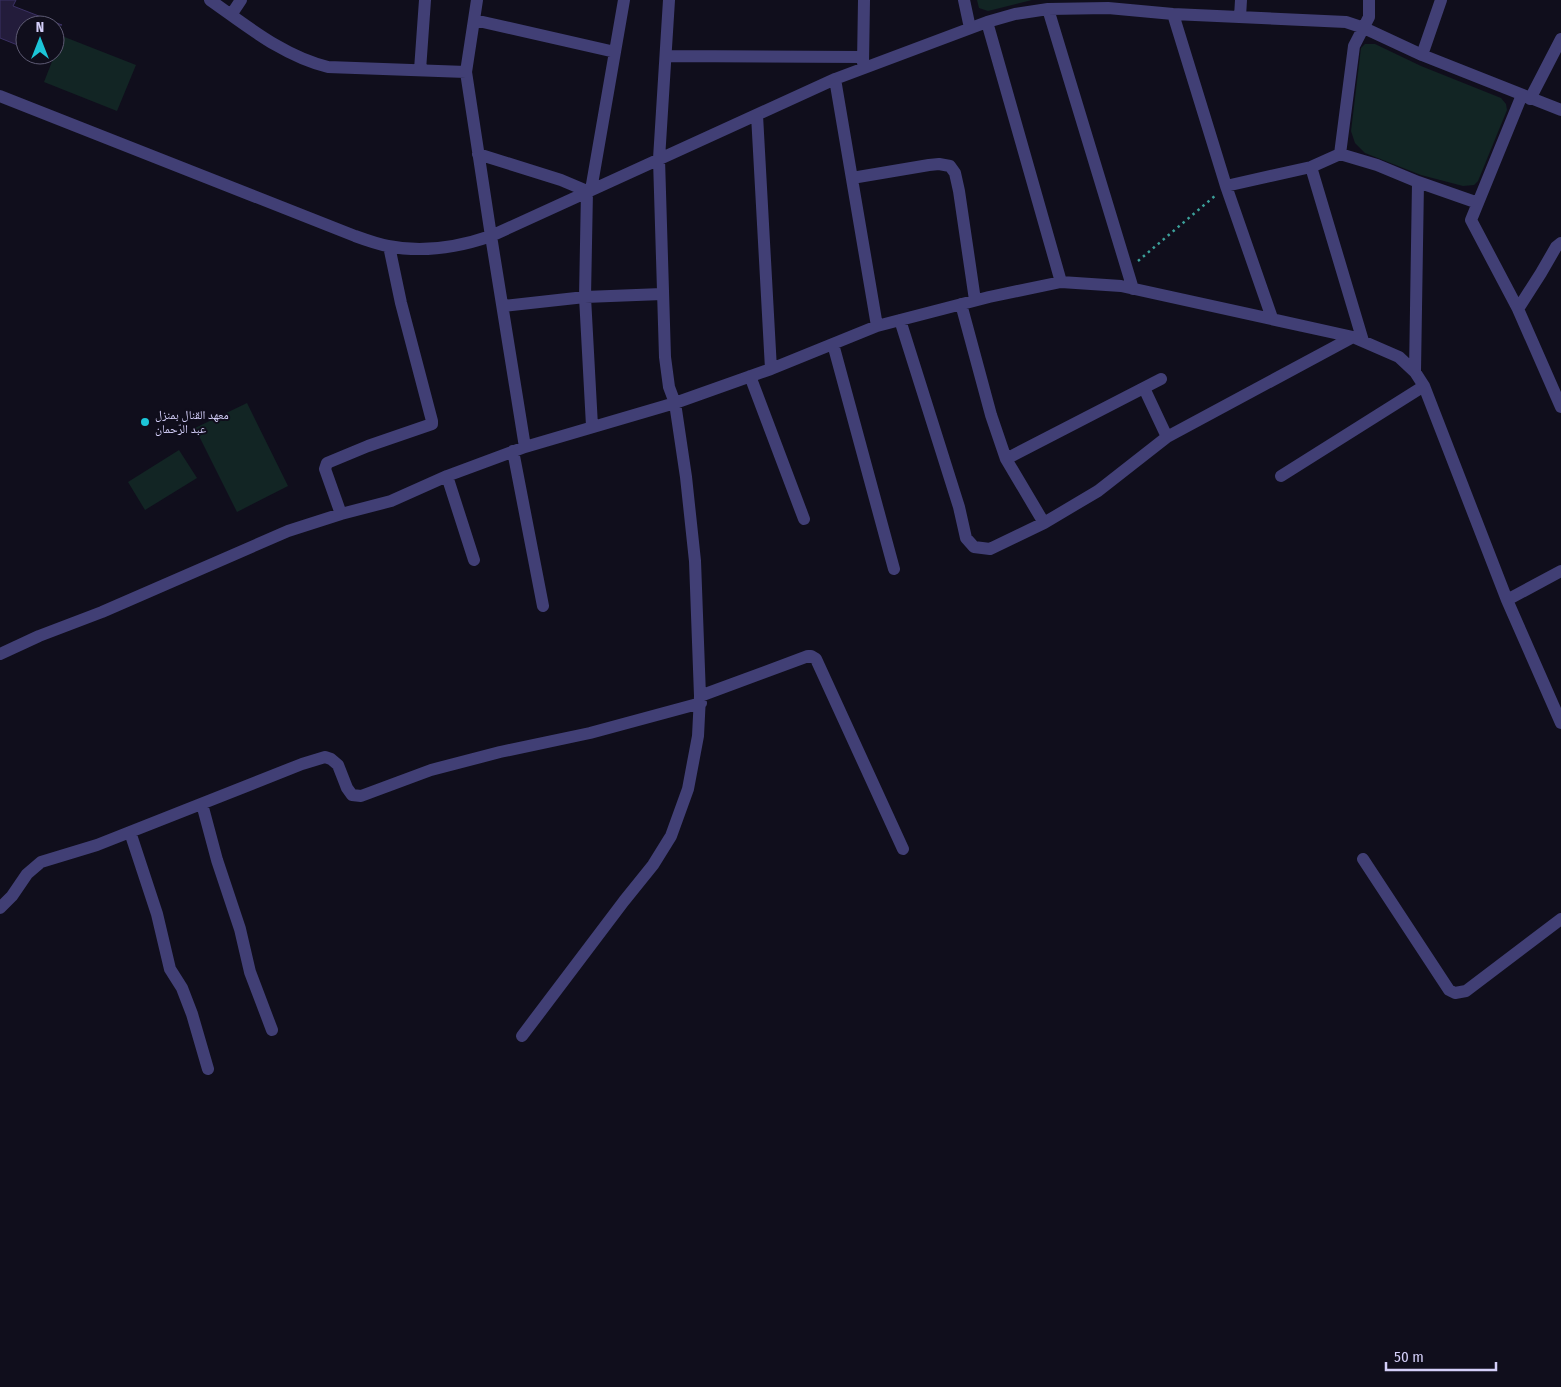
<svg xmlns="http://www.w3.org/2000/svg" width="1561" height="1387" viewBox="0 0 1561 1387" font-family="'Fira Sans Condensed','Noto Naskh Arabic',sans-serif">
	<rect width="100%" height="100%" fill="#100e1c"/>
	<path fill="#122524" d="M977 0H1032L988 11 979 8Z
		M62 36 136 65 117 111 44 82Z
		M1365 44H1375L1421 66 1501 98 1506 104 1507 110 1478 181 1474 185 1463 186 1421 175 1365 153 1355 143 1351 131 1361 48Z
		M247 403 288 486 237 512 195 428Z
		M179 450 197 478 145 510 128 482Z"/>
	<path fill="#231c3b" stroke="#3b3164" d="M0 0H16L13 6 62 25H25V48L0 38Z"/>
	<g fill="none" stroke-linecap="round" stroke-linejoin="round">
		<path stroke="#3ca09a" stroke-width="2.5" stroke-dasharray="2.5 4" stroke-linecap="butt" d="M1138 261 1216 195"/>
		<path stroke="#413f75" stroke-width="12" d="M210 0C247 26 283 56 328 67L466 72
			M477 0 466 72 491 236 525 447
			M669 0 659 159 665 357 669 387 675 403 771 369 877 326 989 297 1061 282 1121 286 1353 337 1399 357 1415 372 1424 386 1507 600 1561 723
			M964 0 970 28
			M1048 9 1133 289
			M1173 14 1226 186 1272 318
			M231 15 241 0
			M1240 17 1241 0
			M474 20 615 52
			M987 22 1061 282
			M1422 55 1441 0
			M666 56 863 57
			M863 63 864 0
			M420 70 425 0
			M835 79 877 326
			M1522 95 1471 220 1518 309 1561 407
			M0 96 355 236C366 240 377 244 388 246 422 253 459 247 491 236L835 79 987 22 1015 14 1048 9 1108 8 1173 14 1346 22 1364 28 1422 55 1561 110
			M1530 99 1561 39
			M757 115 771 369
			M478 154 561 180 587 191 585 297 592 426
			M1340 154 1377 165 1418 182 1478 203
			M1311 167 1363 341
			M852 178 929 165 939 164 950 166 955 173 959 191 975 300
			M1226 186 1311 167 1340 154 1354 46 1369 17V0
			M591 190 624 0
			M961 304 991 415 1006 459 1044 523
			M503 306 585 297 662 294
			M1518 309 1541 273 1556 247 1561 243
			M900 320 959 507 966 538 974 547 990 549 1044 523 1098 491 1167 437 1353 337
			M833 344 894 569
			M1415 372 1418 182
			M750 376 804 519
			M1144 388 1167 437
			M513 451 543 606
			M1006 459 1161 379
			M447 476 474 560
			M1281 476 1424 386
			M341 514 325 469 327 463 368 446 432 424V421L401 303 389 246
			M1507 600 1561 571
			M0 654 39 636 102 612 288 531 341 514 391 501 447 476 525 447 675 403 686 477 695 561 700 696 698 736 688 789 671 836 653 865 624 901 522 1036
			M700 696 808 656H811L816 659 903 849
			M202 804 217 860 240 929 250 972 272 1030
			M130 832 157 914 170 969 182 988 192 1014 208 1069
			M1363 859 1449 990 1455 993 1466 991 1561 919
			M0 908 12 896 27 874 41 862 97 845 302 764 325 757 331 759 338 765 347 788 352 795 361 796 431 770 500 752 590 733 701 703"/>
	</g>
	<circle fill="#1cc5d8" stroke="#100e1c" stroke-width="2" cx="145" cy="422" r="5"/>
	<g text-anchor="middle" stroke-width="4" stroke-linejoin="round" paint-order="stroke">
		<g font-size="12" fill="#d4cff9" stroke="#100e1c" text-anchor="start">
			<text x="155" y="419">معهد القنال بمنزل<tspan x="155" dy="14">عبد الرّحمان</tspan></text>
		</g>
	</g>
	<g transform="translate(40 40)"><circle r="24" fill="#100e1c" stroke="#5e5b74"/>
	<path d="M0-4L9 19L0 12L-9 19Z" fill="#1cc5d8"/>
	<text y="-8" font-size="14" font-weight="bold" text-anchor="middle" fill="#d4cff9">N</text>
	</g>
	<path d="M1386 1362v8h110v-8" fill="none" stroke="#d4cff9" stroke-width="2.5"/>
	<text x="1394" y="1362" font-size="15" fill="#d4cff9" stroke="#100e1c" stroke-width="4" paint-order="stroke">50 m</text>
</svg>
